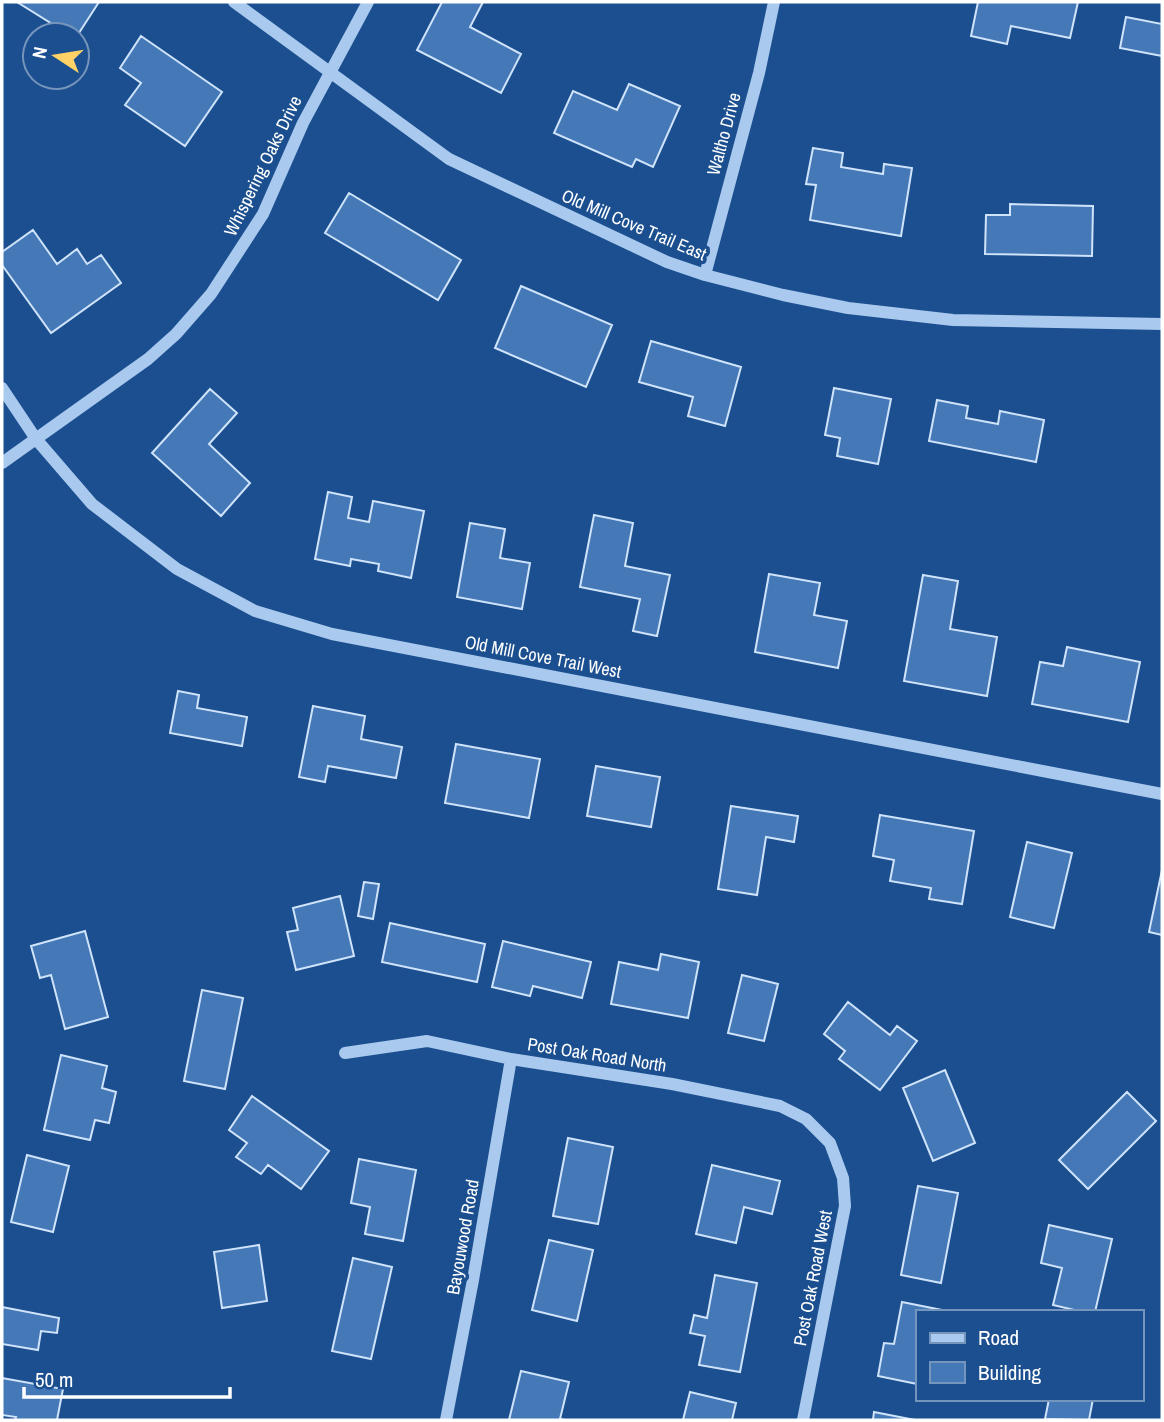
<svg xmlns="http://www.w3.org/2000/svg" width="1164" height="1422" viewBox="0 0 1164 1422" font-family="'Archivo Narrow',sans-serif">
	<rect width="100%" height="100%" fill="#1b4f8f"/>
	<path fill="#4478b7" stroke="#cfe3fa" stroke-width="2" d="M17 2H99L77 36 70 35Z
		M442 2H483L470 27 521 54 501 93 417 50Z
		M978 2H1078L1070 38 1011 26 1007 44 971 36Z
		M1126 17 1162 24V56L1120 48Z
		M141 36 222 92 185 146 125 105 141 83 120 68Z
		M629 84 680 106 653 167 636 159 632 167 554 133 573 91 617 110Z
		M813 148 843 153 841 167 883 174 884 164 912 168 901 236 810 220 816 185 806 184Z
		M349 193 461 260 438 300 325 233Z
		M1010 204 1093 206 1092 256 985 254 986 215H1010Z
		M33 230 57 264 77 249 87 264 101 255 121 283 51 333 2 265V252Z
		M521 286 612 325 586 387 495 348Z
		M651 341 741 367 725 426 688 416 693 397 639 382Z
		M834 388 891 399 878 464 837 456 840 438 825 435Z
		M210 389 237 413 209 444 250 483 221 516 152 453Z
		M937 400 968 406 966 418 998 424 1000 411 1044 420 1036 462 929 441Z
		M328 492 352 497 348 518 369 522 373 501 424 511 411 578 378 571 379 564 351 559 350 566 315 559Z
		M594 515 633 523 625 566 670 575 657 636 633 631 640 599 580 587Z
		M470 523 505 529 500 558 530 563 522 609 457 597Z
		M769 574 820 583 814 615 847 621 838 668 755 652Z
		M923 575 958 581 950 629 997 637 987 696 904 681Z
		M1067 647 1140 662 1128 722 1032 704 1040 662 1063 666Z
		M178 691 199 695 197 708 247 717 242 746 170 733Z
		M313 706 365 716 361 739 402 747 396 778 328 766 325 782 299 777Z
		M456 744 540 759 529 818 445 803Z
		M596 766 660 777 651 827 587 816Z
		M731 806 798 816 794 842 766 837 757 895 718 889Z
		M880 815 974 831 962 904 929 899 931 888 890 881 894 860 873 856Z
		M1027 842 1072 853 1054 928 1010 917Z
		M1162 870V935L1149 932Z
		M364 882 379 884 373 919 358 916Z
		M340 896 354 956 296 970 287 932 298 930 293 908Z
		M390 923 485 944 477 982 382 962Z
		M85 931 108 1017 65 1029 51 975 40 978 31 946Z
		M503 941 591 962 582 998 533 986 530 996 492 987Z
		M661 954 699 962 688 1018 611 1004 619 962 658 970Z
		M742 975 778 984 764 1041 728 1033Z
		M202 990 243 998 225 1089 184 1081Z
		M848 1002 890 1035 897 1026 917 1041 880 1090 839 1059 845 1051 824 1034Z
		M61 1055 107 1066 102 1088 116 1092 109 1123 95 1120 90 1140 44 1130Z
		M945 1070 975 1143 933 1161 903 1088Z
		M1127 1092 1156 1121 1088 1189 1059 1160Z
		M252 1096 329 1151 301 1189 268 1165 261 1174 236 1157 247 1143 229 1130Z
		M568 1138 613 1147 598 1224 553 1216Z
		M27 1155 69 1166 53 1232 11 1222Z
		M359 1159 416 1170 403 1241 365 1234 370 1207 351 1203Z
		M712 1165 780 1181 772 1214 744 1207 736 1243 696 1234Z
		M918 1186 958 1193 941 1283 901 1275Z
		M1049 1225 1112 1239 1095 1312H1083L1053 1305 1062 1268 1041 1263Z
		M549 1240 593 1250 577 1321 532 1310Z
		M259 1245 267 1301 222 1308 214 1252Z
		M353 1258 392 1267 371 1359 332 1351Z
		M715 1275 757 1283 740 1372 699 1365 705 1336 690 1333 694 1315 707 1318Z
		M902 1302 942 1310 917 1312V1384L878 1376 884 1343 894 1344Z
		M2 1307 59 1318 57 1333 41 1331 38 1350 2 1344Z
		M521 1371 569 1382 560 1419 565 1420H509Z
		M2 1378 63 1389 57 1420H15L16 1417 2 1415Z
		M690 1392 736 1403 732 1420H683Z
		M1049 1399H1093L1089 1420 1045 1419Z
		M874 1412 915 1420H873Z"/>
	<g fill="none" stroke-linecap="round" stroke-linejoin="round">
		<path stroke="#a9c9ee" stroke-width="12" d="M234 2 449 159 667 262 705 275 783 295 848 308 953 320 1162 324
			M705 275 759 73 774 2
			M2 388 36 439 92 504 177 569 255 611 332 634 1162 794
			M2 463 148 359 176 334 211 294 263 214 303 123 368 2
			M345 1053 427 1041 511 1059 672 1084 780 1106 806 1119 830 1143 843 1178 845 1206 803 1420
			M446 1420 473 1280 511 1059"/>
	</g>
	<g text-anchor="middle" stroke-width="7" stroke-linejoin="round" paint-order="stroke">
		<g font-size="18" fill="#fff" stroke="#1b4f8f">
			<text transform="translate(724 134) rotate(-75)" y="6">Waltho Drive</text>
			<text transform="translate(263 166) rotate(-64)" y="6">Whispering Oaks Drive</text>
			<text transform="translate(634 225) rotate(23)" y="6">Old Mill Cove Trail East</text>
			<text transform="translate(543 657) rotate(11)" y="6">Old Mill Cove Trail West</text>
			<text transform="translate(597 1055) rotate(9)" y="6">Post Oak Road North</text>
			<text transform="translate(463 1237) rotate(-80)" y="6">Bayouwood Road</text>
			<text transform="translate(813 1278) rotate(-79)" y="6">Post Oak Road West</text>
		</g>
	</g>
	<rect width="1164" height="1422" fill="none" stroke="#ffffff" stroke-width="7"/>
	<rect x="916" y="1310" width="228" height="91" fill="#1b4f8f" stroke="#7695bc" stroke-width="2"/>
	<rect x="930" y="1333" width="35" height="10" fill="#a9c9ee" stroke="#7695bc" stroke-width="2"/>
	<text x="978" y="1345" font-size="21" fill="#ffffff">Road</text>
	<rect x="930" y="1362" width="35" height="21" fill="#4478b7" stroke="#7695bc" stroke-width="2"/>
	<text x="978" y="1380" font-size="21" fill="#ffffff">Building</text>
	<g transform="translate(56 56) rotate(282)"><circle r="33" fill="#1b4f8f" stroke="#7695bc" stroke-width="2"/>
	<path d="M0-5L12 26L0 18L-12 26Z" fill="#ffd166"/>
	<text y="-10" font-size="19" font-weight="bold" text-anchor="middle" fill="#ffffff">N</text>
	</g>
	<path d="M24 1387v10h206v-10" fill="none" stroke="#ffffff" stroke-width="3.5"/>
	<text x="35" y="1387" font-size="21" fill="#ffffff" stroke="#1b4f8f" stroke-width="5" paint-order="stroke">50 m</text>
</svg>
